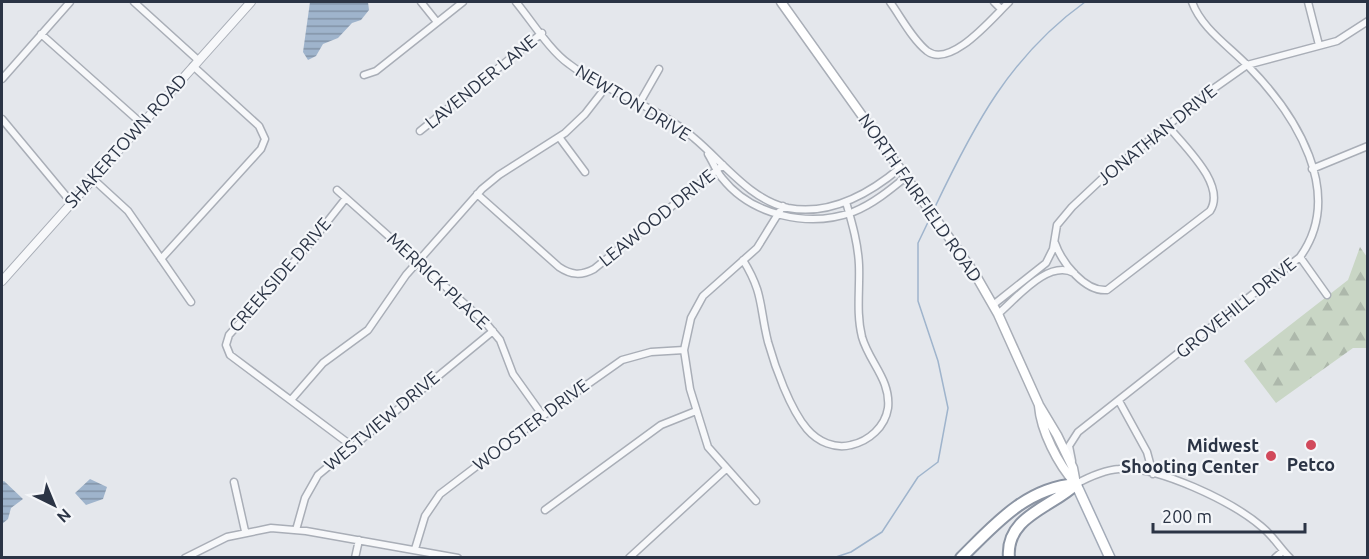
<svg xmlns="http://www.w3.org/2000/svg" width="1369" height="559" viewBox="0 0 1369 559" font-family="Ubuntu,sans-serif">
	<defs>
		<pattern id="forest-firs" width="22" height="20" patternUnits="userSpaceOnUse" patternTransform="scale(1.5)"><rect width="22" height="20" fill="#c9d6c5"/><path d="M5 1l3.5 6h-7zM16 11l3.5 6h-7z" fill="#adb8ab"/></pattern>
		<pattern id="water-rules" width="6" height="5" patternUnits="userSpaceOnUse" patternTransform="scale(1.5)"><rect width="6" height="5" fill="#9fb4cc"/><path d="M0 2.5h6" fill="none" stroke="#8293a7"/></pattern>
	</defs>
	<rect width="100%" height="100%" fill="#e4e7ec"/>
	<path fill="url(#forest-firs)" d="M1360 247 1367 257V348H1353L1276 403 1244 361 1348 280Z"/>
	<path fill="url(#water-rules)" d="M310 2H368L369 10 361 20 352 23 338 38 323 44 316 56 308 60 303 52Z
		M90 479 107 487 103 499 86 505 75 493Z
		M4 481 23 499 11 508 8 519 2 524V482Z"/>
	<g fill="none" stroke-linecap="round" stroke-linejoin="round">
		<path stroke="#9fb4cc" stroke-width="1.5" d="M935 207C974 125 1010 56 1085 2
			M833 558 851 552 882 532 918 477 938 462 948 408 938 361 918 301V243L930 218"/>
		<defs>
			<path id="minor" d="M134 2 198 60
				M421 2 437 22
				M516 2C531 20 550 51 569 64 607 93 658 106 694 138 723 162 750 200 788 208 831 216 869 194 900 168
				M890 2C901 17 912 39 927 51 951 69 993 17 1009 2
				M994 2 1001 9
				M1308 2 1319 45
				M41 34 141 123
				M364 75 376 71 463 2
				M2 79 70 2
				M639 104 659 69
				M2 119 71 202
				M420 131 542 33
				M559 137 585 172
				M708 154C713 162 716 171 722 178 752 216 809 228 853 212 873 204 890 190 907 176
				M1312 169 1368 146
				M92 178 128 211 191 302
				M337 190 485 322 500 340 513 374 543 416
				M477 194 559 267C571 275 581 276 594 269L723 165
				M346 198 312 241 229 335 226 345 230 355 352 446
				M1055 243C1062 263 1085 292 1107 290L1210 211C1227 185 1184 146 1168 126
				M1300 257 1327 295
				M161 259 261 149 265 139 259 126 193 66
				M743 260C764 294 759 306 768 342 775 367 790 409 807 429 818 442 835 449 851 445 869 441 885 427 888 408 891 380 869 362 862 337 856 313 860 289 859 265 858 243 852 223 846 202
				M993 305 1046 263 1053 249 1057 225 1072 207 1105 176 1213 89 1247 65 1337 41 1368 21
				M998 314C1017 298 1048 259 1074 273
				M291 400 323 363 368 330 406 275 482 189 499 175 565 133 585 114 606 87
				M1119 401 1147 452 1153 474
				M1072 461 1069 446 1078 432 1300 257C1346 193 1295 114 1249 67 1229 46 1202 29 1192 2
				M234 482 245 531
				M1076 484C1089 477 1104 470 1119 469 1157 465 1233 502 1262 527 1273 536 1280 548 1290 558
				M756 501 708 447 690 389 684 350 691 318 703 296 757 248 783 206
				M545 510 661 425 696 411
				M296 530 305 498 318 475 493 331
				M415 549 425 516 440 494 544 415 622 360 651 352 684 350
				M185 558 227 537 271 528 306 531 458 558
				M355 558 359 540
				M629 558 726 469
				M1275 558 1283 551"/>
			<path id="tertiary" d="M2 281 251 2"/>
			<path id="secondary" d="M781 2 975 274 998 314 1039 405 1057 435 1073 468 1076 484
				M1039 406C1041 431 1058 464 1075 483"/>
			<path id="primary" d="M1076 484 1110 558"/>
			<path id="motorway" d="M961 558C995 524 1026 488 1076 484
				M1009 558C1005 516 1053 507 1076 484"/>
		</defs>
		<use href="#minor" stroke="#a9aeb7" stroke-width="9"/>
		<use href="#tertiary" stroke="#a9aeb7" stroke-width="10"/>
		<use href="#secondary" stroke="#a9aeb7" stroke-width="11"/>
		<use href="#primary" stroke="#a3abb8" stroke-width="12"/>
		<use href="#motorway" stroke="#8b94a3" stroke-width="14"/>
		<use href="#minor" stroke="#f7f8fa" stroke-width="6"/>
		<use href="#tertiary" stroke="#f7f8fa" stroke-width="8"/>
		<use href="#secondary" stroke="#fff" stroke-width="8"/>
		<use href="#primary" stroke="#fff" stroke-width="9"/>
		<use href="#motorway" stroke="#fff" stroke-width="10"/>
	</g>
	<g fill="#d1495b" stroke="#f4f6f9" stroke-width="2">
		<circle cx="1311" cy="445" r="6"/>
		<circle cx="1271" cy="456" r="6"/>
	</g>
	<g text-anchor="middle" stroke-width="4.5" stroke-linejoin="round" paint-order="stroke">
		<g font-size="18" fill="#2b3445" stroke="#f4f6f9">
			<text transform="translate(481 82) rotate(-39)" y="6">LAVENDER LANE</text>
			<text transform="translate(633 103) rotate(31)" y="6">NEWTON DRIVE</text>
			<text transform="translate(1157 135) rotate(-39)" y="6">JONATHAN DRIVE</text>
			<text transform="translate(126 141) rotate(-48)" y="6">SHAKERTOWN ROAD</text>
			<text transform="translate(920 198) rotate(55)" y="6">NORTH FAIRFIELD ROAD</text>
			<text transform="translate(657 218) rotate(-39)" y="6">LEAWOOD DRIVE</text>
			<text transform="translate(280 275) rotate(-49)" y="6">CREEKSIDE DRIVE</text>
			<text transform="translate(438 281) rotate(43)" y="6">MERRICK PLACE</text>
			<text transform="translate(1236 308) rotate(-39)" y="6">GROVEHILL DRIVE</text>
			<text transform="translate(382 421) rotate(-40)" y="6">WESTVIEW DRIVE</text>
			<text transform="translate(531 425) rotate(-37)" y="6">WOOSTER DRIVE</text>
		</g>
		<g font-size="18" font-weight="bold" fill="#2b3445" stroke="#f4f6f9" text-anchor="end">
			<text x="1259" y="452">Midwest<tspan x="1259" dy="21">Shooting Center</tspan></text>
			<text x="1311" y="471" text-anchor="middle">Petco</text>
		</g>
	</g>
	<rect width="1369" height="559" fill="none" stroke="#2b3445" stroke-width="6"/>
	<g transform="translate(54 505) rotate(137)" stroke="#f4f6f9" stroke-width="4.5" paint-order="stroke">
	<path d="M0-4.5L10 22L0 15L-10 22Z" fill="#2b3445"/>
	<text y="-9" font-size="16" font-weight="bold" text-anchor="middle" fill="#2b3445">N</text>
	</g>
	<path d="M1153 523v9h152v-9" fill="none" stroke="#2b3445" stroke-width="3"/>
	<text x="1162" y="523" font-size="18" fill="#2b3445" stroke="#f4f6f9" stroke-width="4.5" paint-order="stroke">200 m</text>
</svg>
